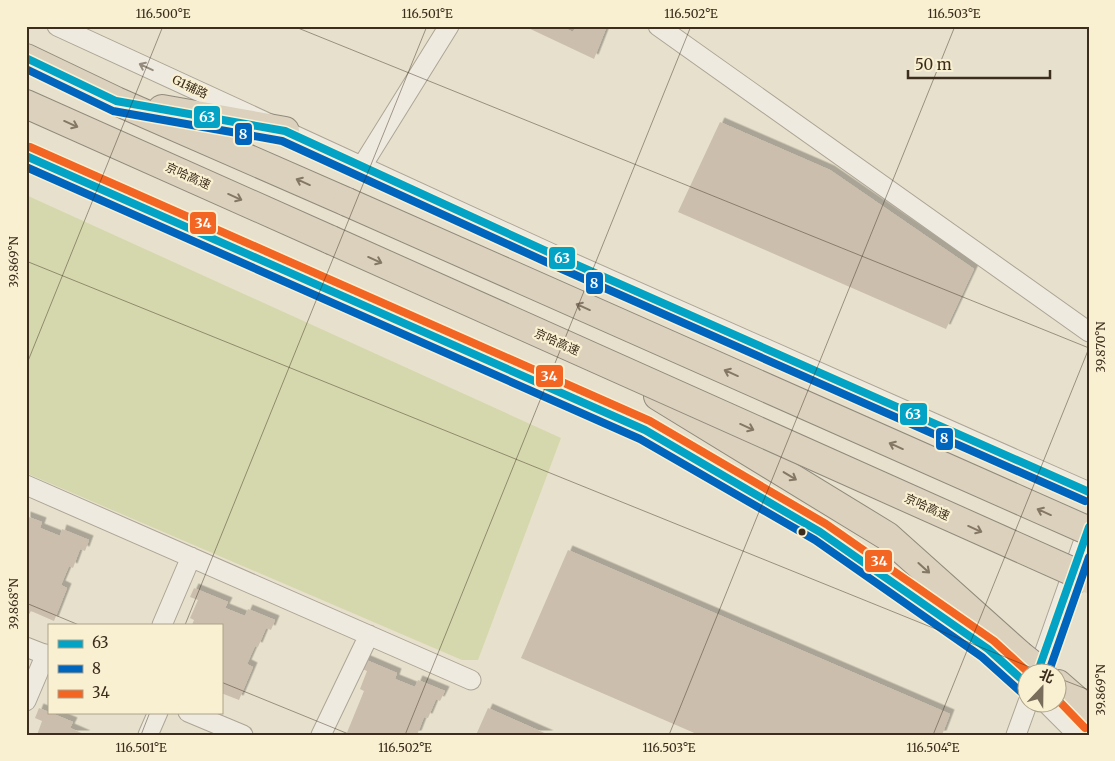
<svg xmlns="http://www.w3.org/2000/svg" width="1115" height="761" viewBox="0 0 1115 761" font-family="Merriweather,'Noto Sans SC',serif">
	<defs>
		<filter id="shadow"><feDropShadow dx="4.5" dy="-4.5" stdDeviation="0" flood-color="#0004"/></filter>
	</defs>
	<rect width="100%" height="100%" fill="#e7e0cc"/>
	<path fill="#d5d8ad" d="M26 195 561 438 478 660H462L26 473Z"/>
	<path fill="#ccbead" filter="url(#shadow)" d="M524 26H560L573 32 576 26H607L594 59Z
		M720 122 830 170 974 269 946 329 678 212Z
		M26 516 42 522 40 528 60 536 62 529 89 540 85 551 80 549 73 568 69 566 61 585 67 588 54 621 31 611 28 616 26 615Z
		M568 550 950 714 942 735H699L521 658Z
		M194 588 228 602 225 608 245 616 248 609 275 620 271 630 266 628 258 647 255 646 247 664 253 667 239 700 221 693V625H192L194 620 190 618 198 600 190 597Z
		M364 659 397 673 395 679 415 687 418 680 445 691 440 701 436 699 428 718 424 717 417 735H346L364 691 360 689 367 671 360 668Z
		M39 708 73 722 70 728 86 735H37L42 721 35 718Z
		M488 708 549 735H476Z"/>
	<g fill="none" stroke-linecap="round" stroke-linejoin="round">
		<defs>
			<path id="minor" d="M57 26 559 257 1089 492
				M658 26 1089 332
				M26 156 645 430 820 532 988 649 1028 685
				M362 166 449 26
				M26 485 471 680
				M162 625 191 557
				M26 647 49 656
				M1037 674 1089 526
				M26 701 46 654
				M1047 704 1078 735
				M188 712 243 735
				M148 735 158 712
				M321 735 369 635
				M1016 735 1028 702"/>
			<path id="highway" d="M26 58 116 101 347 202
				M26 104 331 240
				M162 109 285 131
				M658 396 887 536 1020 655
				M1058 684 1089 711"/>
		</defs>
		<use href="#minor" stroke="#aca596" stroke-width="21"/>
		<use href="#highway" stroke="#918a7c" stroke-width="30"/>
		<use href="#minor" stroke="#efeadf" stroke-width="19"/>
		<use href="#highway" stroke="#dbd1bd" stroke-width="28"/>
		<defs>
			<path id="highway-bridge" d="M347 202 1089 531
				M331 240 1089 579
				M1020 655 1044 674"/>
		</defs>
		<use href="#highway-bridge" stroke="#918a7c" stroke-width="30" stroke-linecap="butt"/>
		<use href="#highway-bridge" stroke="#dbd1bd" stroke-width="28"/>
		<defs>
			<path id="bus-1" d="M26 58 116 101 285 131 559 257 1089 492
				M26 156 645 430 820 532 988 649 1028 685
				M1037 674 1089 527"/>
			<path id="bus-2" d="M26 69 113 111 282 141 555 266 1085 501
				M26 167 640 439 815 540 982 657 1021 692
				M1048 674 1089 557"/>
			<path id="bus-3" d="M30 147 650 421 826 524 994 641 1030 674
				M1058 700 1085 728"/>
		</defs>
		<use href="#bus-1" stroke="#f9f0d2" stroke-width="11"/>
		<use href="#bus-2" stroke="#f9f0d2" stroke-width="11"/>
		<use href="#bus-3" stroke="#f9f0d2" stroke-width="11"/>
		<use href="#bus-1" stroke="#03a3c5" stroke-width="8"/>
		<use href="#bus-2" stroke="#0065bd" stroke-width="8"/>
		<use href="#bus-3" stroke="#f26522" stroke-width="8"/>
	</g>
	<defs><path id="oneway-shaft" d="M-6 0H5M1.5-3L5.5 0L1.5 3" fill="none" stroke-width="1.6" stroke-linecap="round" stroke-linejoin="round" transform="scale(1.25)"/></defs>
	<use stroke="#968c7e" href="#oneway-shaft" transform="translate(146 67) rotate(-155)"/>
	<g stroke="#847764">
		<use href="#oneway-shaft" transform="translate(71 124) rotate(24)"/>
		<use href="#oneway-shaft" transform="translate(303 182) rotate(-156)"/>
		<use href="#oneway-shaft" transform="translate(235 197) rotate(24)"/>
		<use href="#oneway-shaft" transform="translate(375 260) rotate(24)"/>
		<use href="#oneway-shaft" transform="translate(583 307) rotate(-156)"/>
		<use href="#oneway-shaft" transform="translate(731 373) rotate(-156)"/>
		<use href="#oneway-shaft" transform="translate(747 427) rotate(24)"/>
		<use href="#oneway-shaft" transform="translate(896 446) rotate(-156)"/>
		<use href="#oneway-shaft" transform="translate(790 476) rotate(31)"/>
		<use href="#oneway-shaft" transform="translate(1044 512) rotate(-156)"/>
		<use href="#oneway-shaft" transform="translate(975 529) rotate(24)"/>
		<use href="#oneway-shaft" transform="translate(924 568) rotate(42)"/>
	</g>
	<path fill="none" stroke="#3c2d1c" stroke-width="1" stroke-opacity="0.45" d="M293 26 1089 348M26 261 1047 674M26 366 163 26M26 603 79 625M185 625 427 26M1058 678 1089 690M221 682 351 735M141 735 150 712M405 735 691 26M669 735 955 26M933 735 1089 348"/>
	<circle fill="#3c2d1c" stroke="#f9f0d2" stroke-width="2" cx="802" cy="532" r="4.5"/>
	<g text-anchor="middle" stroke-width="4.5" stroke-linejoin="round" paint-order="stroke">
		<g font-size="12" fill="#3c2d1c" stroke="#f9f0d2">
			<text transform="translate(190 87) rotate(25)" y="4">G1辅路</text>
			<text transform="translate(188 176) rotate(24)" y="4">京哈高速</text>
			<text transform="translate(557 342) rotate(24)" y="4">京哈高速</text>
			<text transform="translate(927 507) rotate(24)" y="4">京哈高速</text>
		</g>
	</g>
	<g stroke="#f9f0d2" stroke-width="2">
		<rect x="193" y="105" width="28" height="24" rx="5" fill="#03a3c5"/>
		<rect x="234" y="122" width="19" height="24" rx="5" fill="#0065bd"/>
		<rect x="189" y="211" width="28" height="24" rx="5" fill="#f26522"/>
		<rect x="548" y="246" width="28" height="24" rx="5" fill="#03a3c5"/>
		<rect x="585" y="271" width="19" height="24" rx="5" fill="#0065bd"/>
		<rect x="535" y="364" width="29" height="24" rx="5" fill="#f26522"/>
		<rect x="899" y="402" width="29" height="24" rx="5" fill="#03a3c5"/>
		<rect x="935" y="427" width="19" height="24" rx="5" fill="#0065bd"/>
		<rect x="864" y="549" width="29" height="24" rx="5" fill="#f26522"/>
	</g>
	<g font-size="14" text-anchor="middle" font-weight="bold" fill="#fff">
		<text x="207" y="122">63</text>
		<text x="243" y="139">8</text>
		<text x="203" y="228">34</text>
		<text x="562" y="263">63</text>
		<text x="594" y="288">8</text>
		<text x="549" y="381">34</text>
		<text x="913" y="419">63</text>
		<text x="944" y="443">8</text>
		<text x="879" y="566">34</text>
	</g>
	<rect width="1115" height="761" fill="none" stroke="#f9f0d2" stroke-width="55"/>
	<rect x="48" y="624" width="175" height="90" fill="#f9f0d2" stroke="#ada289"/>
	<rect x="58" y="640" width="25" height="8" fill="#03a3c5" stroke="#ada289"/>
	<text x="92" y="648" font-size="15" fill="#3c2d1c">63</text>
	<rect x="58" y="665" width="25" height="8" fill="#0065bd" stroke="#ada289"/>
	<text x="92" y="674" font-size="15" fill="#3c2d1c">8</text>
	<rect x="58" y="690" width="25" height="8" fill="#f26522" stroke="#ada289"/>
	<text x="92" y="698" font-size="15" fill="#3c2d1c">34</text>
	<g transform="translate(1042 688) rotate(22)"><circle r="24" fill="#f9f0d2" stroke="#ada289"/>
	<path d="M0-4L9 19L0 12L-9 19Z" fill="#786c5a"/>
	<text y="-8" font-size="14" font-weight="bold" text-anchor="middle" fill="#3c2d1c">北</text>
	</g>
	<path d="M908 70v8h142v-8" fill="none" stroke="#3c2d1c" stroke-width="2.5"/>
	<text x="915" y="70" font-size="15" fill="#3c2d1c" stroke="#f9f0d2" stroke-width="4" paint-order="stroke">50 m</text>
	<rect x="28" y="28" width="1060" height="706" fill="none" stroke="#3c2d1c" stroke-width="2"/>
	<g font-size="12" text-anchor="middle" fill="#3c2d1c">
		<text x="163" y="18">116.500°E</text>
		<text x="427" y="18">116.501°E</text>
		<text x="691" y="18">116.502°E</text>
		<text x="954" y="18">116.503°E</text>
		<text transform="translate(14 262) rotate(-90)" y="4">39.869°N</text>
		<text transform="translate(1101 347) rotate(-90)" y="4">39.870°N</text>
		<text transform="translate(14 604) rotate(-90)" y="4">39.868°N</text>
		<text transform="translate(1101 690) rotate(-90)" y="4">39.869°N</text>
		<text x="141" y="752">116.501°E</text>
		<text x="405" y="752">116.502°E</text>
		<text x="669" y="752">116.503°E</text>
		<text x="933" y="752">116.504°E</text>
	</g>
</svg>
